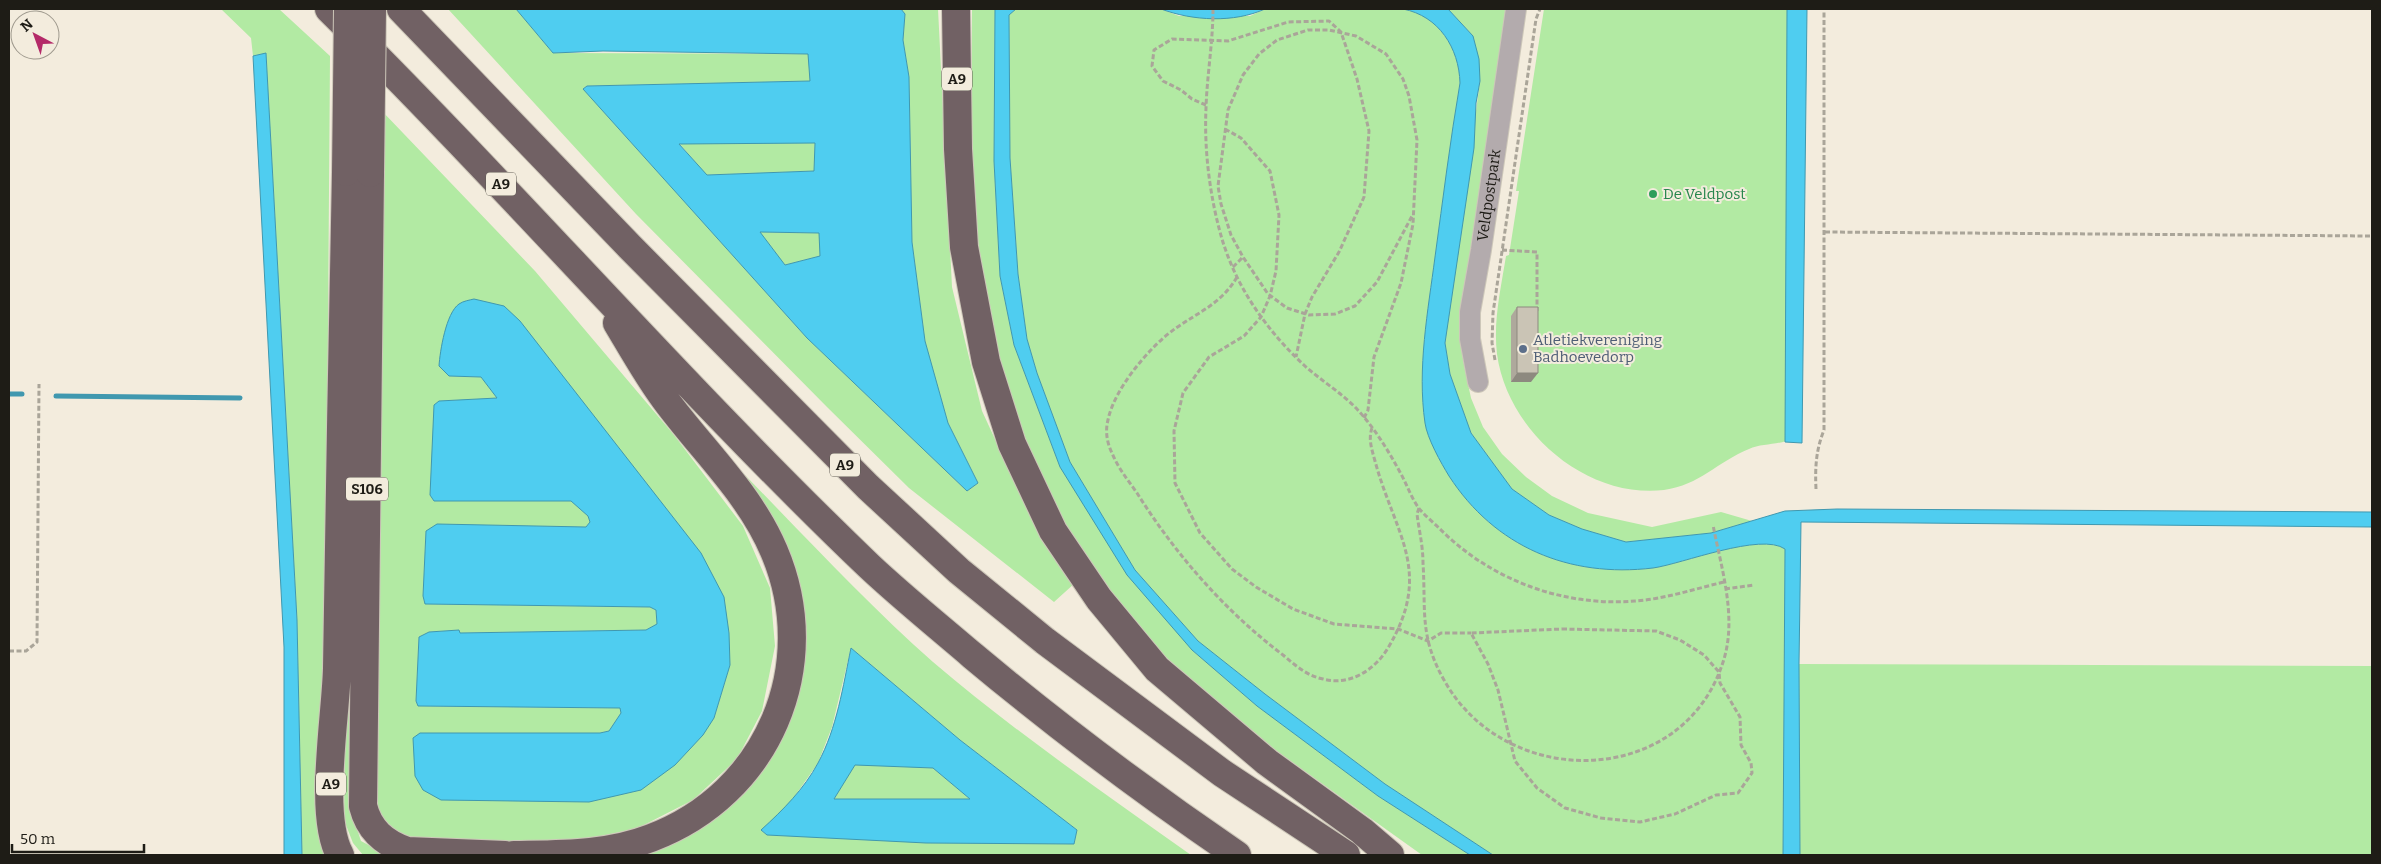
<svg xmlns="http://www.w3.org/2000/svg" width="2381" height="864" viewBox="0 0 2381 864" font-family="Bitter,serif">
	<rect width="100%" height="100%" fill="#f3ecdd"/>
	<path fill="#b2eaa3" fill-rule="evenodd" d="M221 9H279L330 56 325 735 328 855H302L297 620 266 54 253 56 251 38Z
		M448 9H516L553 53 809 54 811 81 587 86 583 89 807 338 967 491 978 483 948 423 925 342 912 242 909 77 903 40 905 14 901 9H938L952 287 982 411 1030 515 1075 583 1054 602 909 488 827 407 636 214Z
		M972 9H995L994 161 1000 276 1014 345 1060 467 1192 650 1257 706 1378 796 1470 855H1422L1261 740 1202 691 1142 635 1096 577 1050 504 1013 428 971 249Z
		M1016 9H1161L1179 16H1250L1265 9H1403C1439 16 1459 48 1460 83 1450 141 1443 199 1435 257 1428 311 1417 368 1425 423 1427 438 1441 463 1449 476 1495 547 1569 578 1653 568 1683 564 1760 532 1785 549L1783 855H1493L1385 784 1265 694 1198 641 1135 570 1070 462 1037 373 1027 339 1018 274 1010 158 1009 15Z
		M1448 9H1509L1461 313 1460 341 1465 370 1471 398 1483 427 1502 454 1526 477 1552 496 1588 513 1652 527 1721 512 1752 521 1711 533 1626 542 1582 529 1549 515 1512 489 1471 433 1450 374 1445 343 1480 81 1473 36Z
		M1544 9H1787L1786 441C1774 445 1760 444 1749 449 1717 462 1700 485 1664 490 1585 499 1507 430 1497 354 1493 321 1501 288 1506 256L1509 255 1519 191H1516Z
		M381 110 535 271 674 435 743 526 770 588 775 646 762 711 737 759 693 800 638 828 570 843H412L388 824 375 807ZM520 321 730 665 714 718 415 776 420 733H600L609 731 621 713V708L418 706 416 701 419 637 429 632 459 630 460 633 646 630 657 624 656 610 650 607 425 604 423 596 426 531 437 525 586 528 590 522 588 516 572 501H434L430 495 440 401 498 399 481 377 449 376Z
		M679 143H815L814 171 706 175Z
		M353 167 354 820 361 841 387 855H363L353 843 344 820Z
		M759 232 820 233V256L785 265Z
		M737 467C801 532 864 601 933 662 1015 732 1104 793 1191 855H610L716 810 796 671ZM851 648 960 740 1077 830 1074 844 767 835 762 831 790 803 818 763 832 727Z
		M1799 664 2372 666V855H1800Z
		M855 764 933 768 971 800 834 799Z"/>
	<path fill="#4fcdf0" stroke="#4098af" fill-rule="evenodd" d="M516 9H901L905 14 903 40 909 77 912 242 925 341 948 423 978 483 967 491 807 338 583 89 587 86 810 81 808 54 603 51 553 53ZM815 143 814 171 707 175 679 144ZM760 232 819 233 820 256 785 265Z
		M995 9H1016L1009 15 1010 158 1018 274 1027 339 1037 373 1070 462 1135 570 1198 641 1265 694 1385 784 1493 855H1470L1378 796 1257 706 1192 650 1127 575 1060 467 1014 345 1000 276 994 161Z
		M1161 9H1265C1234 23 1193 21 1161 9Z
		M1403 9H1448L1473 36 1479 59 1480 81 1476 103 1474 148 1445 343 1450 374 1471 433 1512 489 1549 515 1582 529 1626 542 1711 533 1785 511 1837 509 2372 512V527L1801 522 1799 664 1800 855H1783L1785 549C1761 532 1682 564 1653 568 1569 578 1495 547 1449 476 1441 463 1427 438 1425 423 1417 368 1428 311 1435 257 1443 199 1450 141 1460 83 1459 48 1439 16 1403 9Z
		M1787 9H1807L1802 443 1785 442Z
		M266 53 297 620 302 855H284V647L253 56Z
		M474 299 504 306 520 321 701 553 724 597 729 633 730 665 714 718 703 735 675 765 641 790 589 802 441 800 423 790 415 776 413 738 420 733H600L609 731 621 713 620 708 418 706 416 701 419 637 429 632 459 630 460 633 646 630 657 624 656 610 650 607 425 604 423 596 426 531 437 524 586 527 590 522 588 516 571 501H434L430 495 434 405 439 401 497 398 481 377 449 376 439 366C440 351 446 313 459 304 463 301 470 300 474 299Z
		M851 648 960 740 1077 830 1074 844 926 843 767 835 761 830C783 810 804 789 818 763 837 728 843 686 851 648ZM855 765 933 768 970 799H834Z"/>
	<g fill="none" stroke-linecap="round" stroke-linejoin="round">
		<path stroke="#4098af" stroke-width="5" d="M9 394H22
			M56 396 240 398"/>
		<defs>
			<g id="minor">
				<path id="s1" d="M1478 382 1470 339V312L1481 250 1516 9"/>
			</g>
			<path id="motorway" d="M329 9C513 191 682 387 869 566 902 597 938 626 973 656 1058 727 1146 793 1237 855
				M401 9 630 247 868 487 959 571 1045 641 1222 773 1346 855
				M956 9 958 149 964 247 986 362 1012 444 1053 531 1099 599 1157 669 1267 762 1362 831 1390 855
				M370 173 363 806C369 830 384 843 407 851L505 855
				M340 855C318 815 336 716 337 668 340 503 342 337 346 172
				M514 855C561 854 607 855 651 838 768 794 823 666 774 551 749 492 701 449 664 398 647 375 632 348 617 323"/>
		</defs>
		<use href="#minor" stroke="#cdc7b9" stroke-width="22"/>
		<use href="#motorway" stroke="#cdc7b9" stroke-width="30"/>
		<path stroke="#aaa599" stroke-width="3" stroke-dasharray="5 2.5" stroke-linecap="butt" d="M1213 9C1213 42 1207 75 1206 108 1204 151 1210 198 1222 239 1237 289 1268 332 1306 367 1322 381 1340 392 1355 407 1374 427 1388 450 1401 474 1407 485 1411 497 1418 507 1424 515 1433 522 1440 529 1491 580 1563 607 1635 601 1665 599 1694 589 1724 582
			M1206 105 1192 99 1181 90 1163 81 1152 66 1154 50 1172 39 1228 41 1288 22 1329 21 1341 32 1357 79 1369 131 1364 197 1339 252 1312 297 1305 314 1296 357
			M1225 129 1241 138 1270 171 1279 215 1276 271 1270 296 1261 317 1244 336 1209 357 1183 393 1174 431 1175 483 1200 533 1232 569 1256 587 1293 609 1334 624 1398 629 1428 641 1441 633H1471
			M1825 232 2372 236
			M1502 250 1537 252V311
			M1233 267 1243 257
			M1237 277C1222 303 1199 312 1176 328 1150 346 1114 389 1108 420 1105 431 1107 443 1112 453 1118 468 1128 480 1137 493 1176 555 1225 611 1283 655 1295 665 1307 676 1323 679 1349 686 1374 671 1388 648 1434 571 1395 535 1375 461 1372 450 1368 439 1372 428
			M1495 360 1492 343 1493 313 1536 19 1540 9
			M1364 418 1368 410 1374 357 1401 283 1413 224 1417 140 1409 96 1403 79 1386 54 1356 36 1329 30H1308L1277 40 1259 54 1243 75 1228 110 1218 186 1221 204 1231 235 1243 257 1268 294 1287 308 1309 315 1335 314 1355 306 1377 282 1412 216
			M1816 489C1815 467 1816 450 1824 430V9
			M1419 508 1417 514C1419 530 1423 546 1423 563 1426 610 1419 636 1444 680 1506 792 1685 789 1724 659 1737 616 1721 567 1713 525
			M1725 589 1754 585
			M1562 629 1656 631 1680 640 1704 655 1719 672 1720 683 1740 717 1741 745 1751 763 1752 773 1738 793 1716 795 1675 814 1640 822 1601 818 1565 808 1537 788 1515 761 1498 690 1488 664 1471 633Z
			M9 651H26L37 642 39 384"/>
		<use href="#minor" stroke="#b3abad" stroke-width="20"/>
		<use href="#motorway" stroke="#716164" stroke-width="28"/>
		<defs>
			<path id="motorway-bridge" d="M346 172 348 9
				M370 173 372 9"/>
		</defs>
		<use href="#motorway-bridge" stroke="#cdc7b9" stroke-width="30" stroke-linecap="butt"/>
		<use href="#motorway-bridge" stroke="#716164" stroke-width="28"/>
	</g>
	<path fill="#aea99c" d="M1517 307 1531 382H1511V316Z"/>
	<path fill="#8d897f" d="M1517 373H1538L1531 382H1511Z"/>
	<path fill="#cac4b5" stroke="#8d897f" d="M1517 307H1538V373H1517Z"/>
	<circle fill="#2e9e5b" stroke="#f3ecdd" stroke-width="2" cx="1653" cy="194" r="5"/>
	<circle fill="#5c6f8a" stroke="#f3ecdd" stroke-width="2" cx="1523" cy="349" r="5"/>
	<g text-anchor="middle" stroke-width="4" stroke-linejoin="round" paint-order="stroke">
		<g fill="#f3ecdd" stroke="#5e5a52" stroke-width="1">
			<rect x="942" y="67.5" width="30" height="23" rx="4"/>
			<rect x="486" y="172.5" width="30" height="23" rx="4"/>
			<rect x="830" y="453.5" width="30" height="23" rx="4"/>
			<rect x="346" y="477.5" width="42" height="23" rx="4"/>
			<rect x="316" y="772.5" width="30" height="23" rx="4"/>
		</g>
		<g font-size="14" font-weight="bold" fill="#1e1c16">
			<text x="957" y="84">A9</text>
			<text x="501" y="189">A9</text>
			<text x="845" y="470">A9</text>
			<text x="367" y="494">S106</text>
			<text x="331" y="789">A9</text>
		</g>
		<g font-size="15" fill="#27864d" stroke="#f3ecdd" text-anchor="start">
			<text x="1663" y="199">De Veldpost</text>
		</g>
		<g font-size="15" fill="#1e1c16" stroke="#f3ecdd">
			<text dy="5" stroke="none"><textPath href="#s1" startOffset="189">Veldpostpark</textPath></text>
		</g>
		<g font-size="15" fill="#4e5e75" stroke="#f3ecdd" text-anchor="start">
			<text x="1533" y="345">Atletiekvereniging<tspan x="1533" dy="17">Badhoevedorp</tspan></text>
		</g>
	</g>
	<rect width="2381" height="864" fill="none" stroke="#1e1c16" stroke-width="20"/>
	<g transform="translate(35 35) rotate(319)"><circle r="24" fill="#f3ecdd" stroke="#9e998d"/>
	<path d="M0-4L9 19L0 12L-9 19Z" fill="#b42a68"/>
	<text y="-8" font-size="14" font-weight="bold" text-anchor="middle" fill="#1e1c16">N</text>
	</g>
	<path d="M12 844v8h132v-8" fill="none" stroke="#1e1c16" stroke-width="2.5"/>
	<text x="20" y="844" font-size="15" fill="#1e1c16" stroke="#f3ecdd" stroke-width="4" paint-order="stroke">50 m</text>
</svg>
